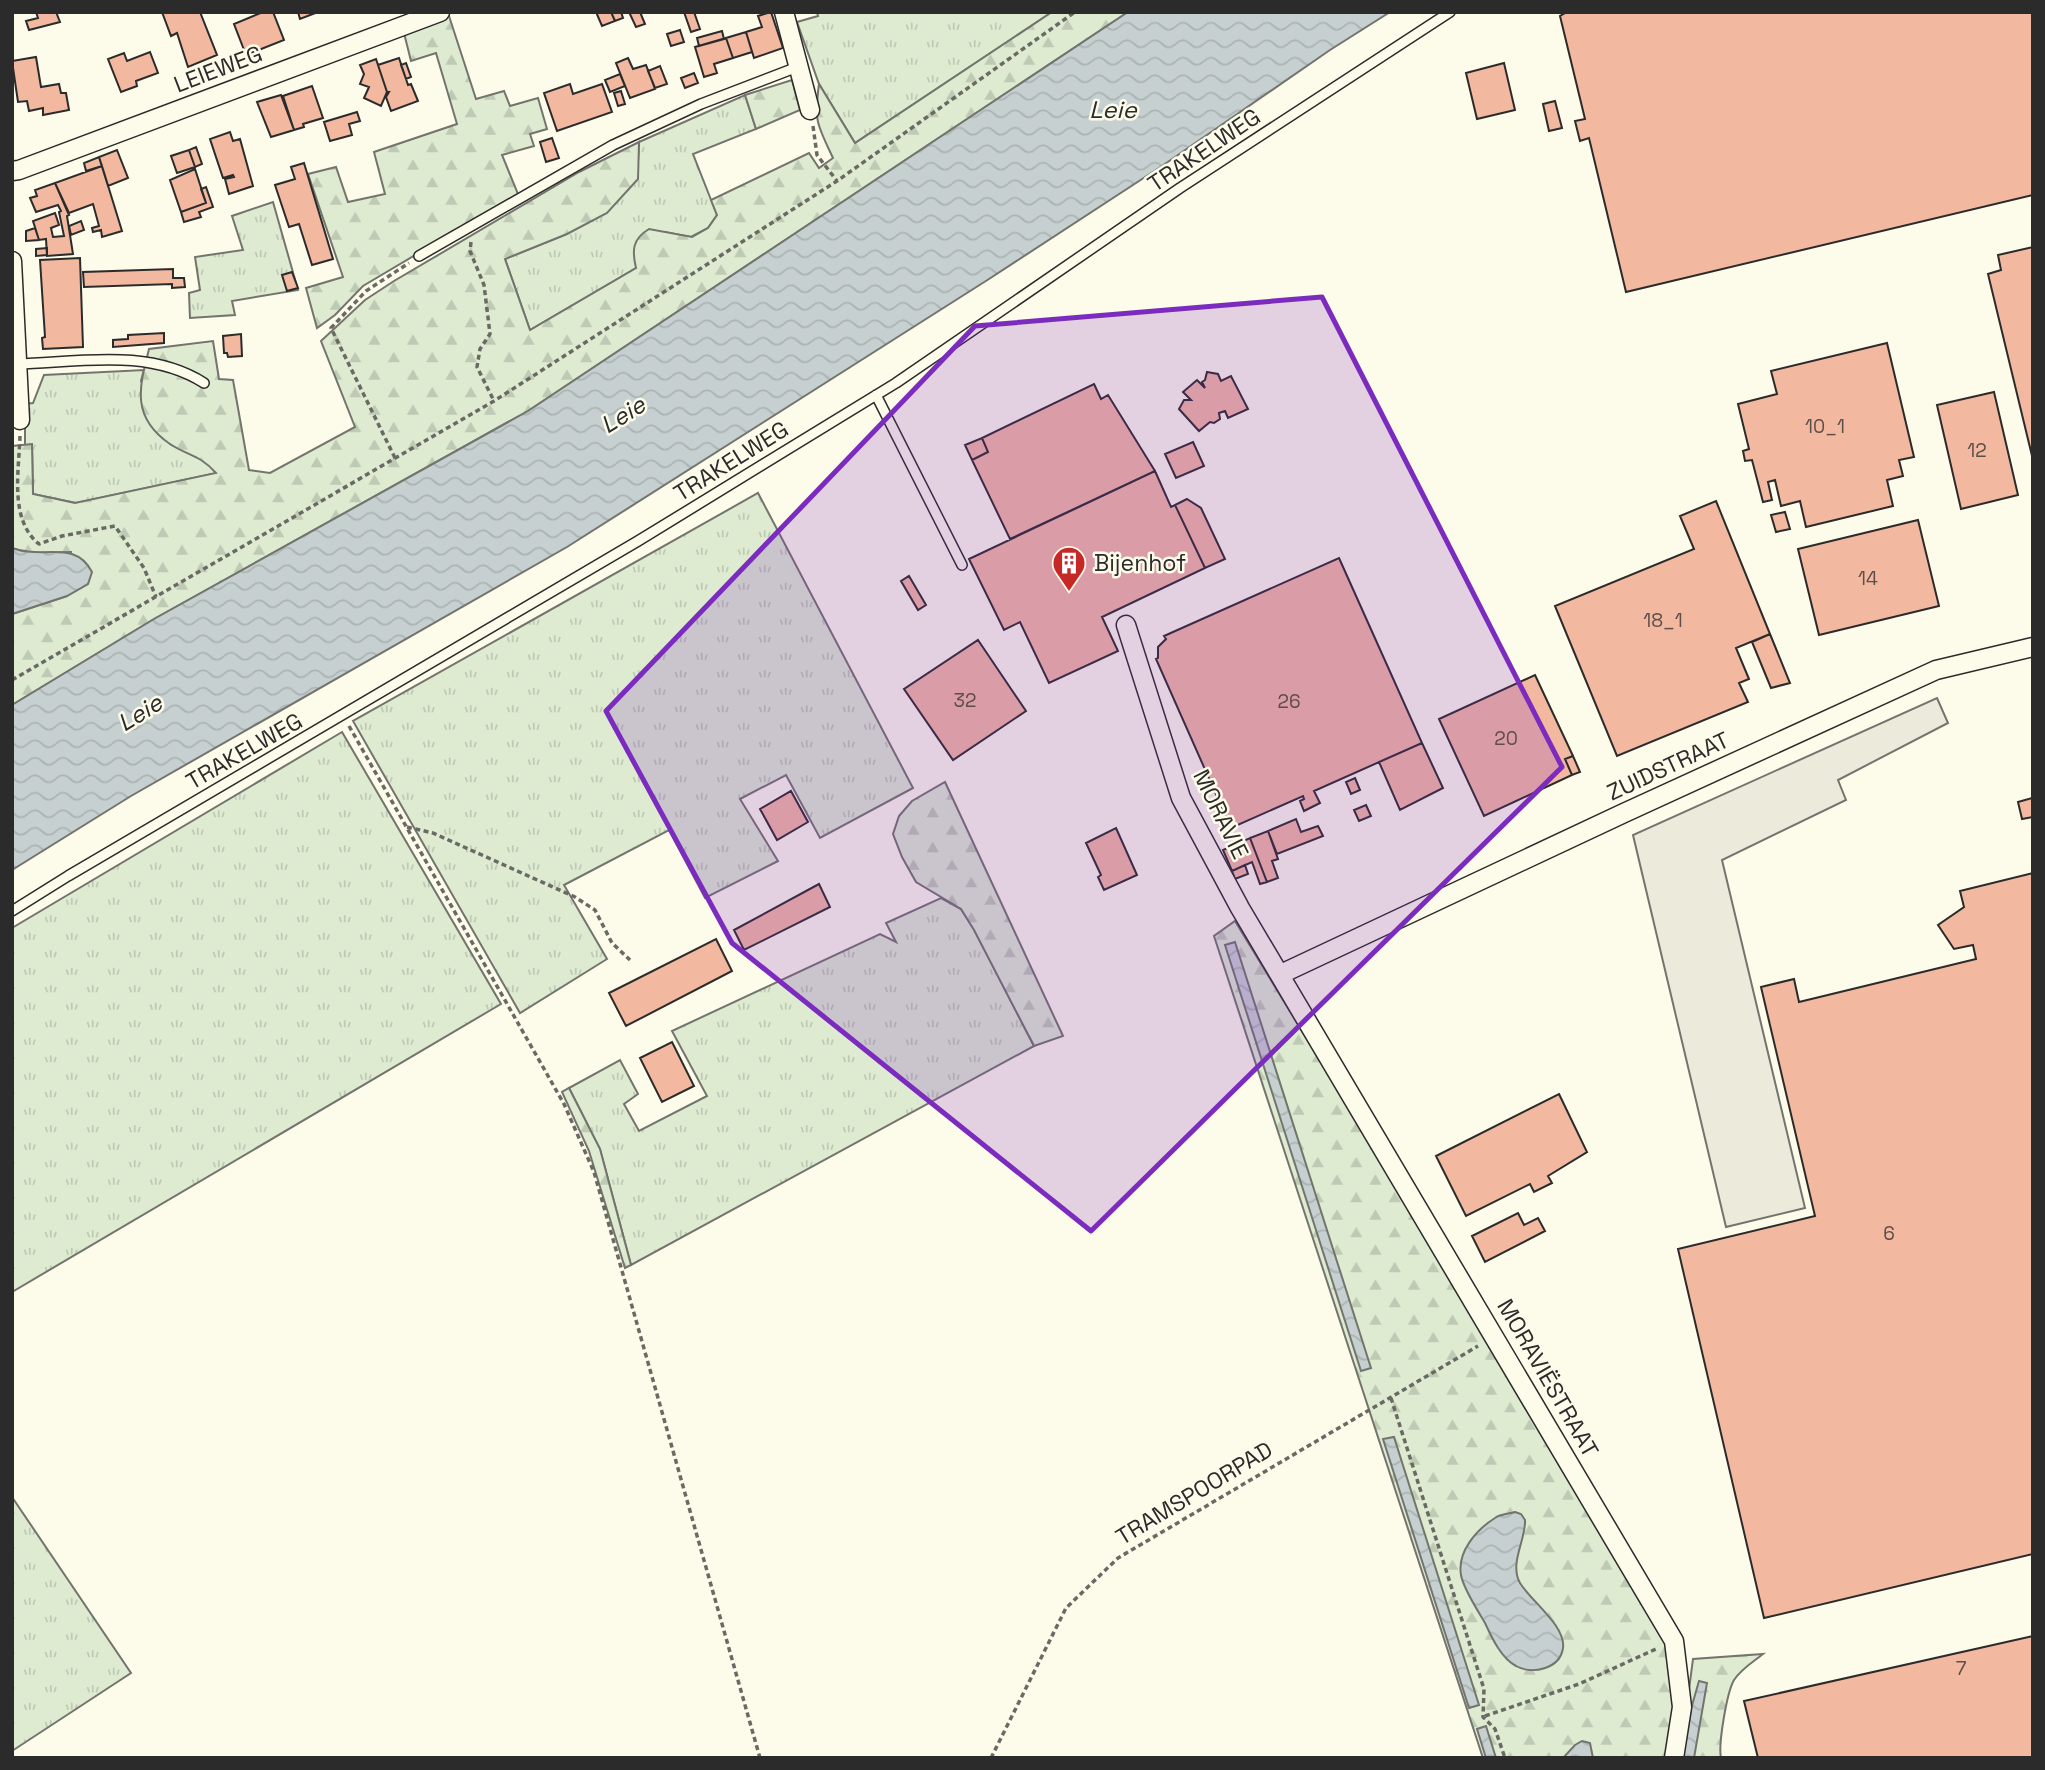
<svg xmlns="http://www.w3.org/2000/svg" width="2045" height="1770" viewBox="0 0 2045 1770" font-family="'Space Grotesk',sans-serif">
	<defs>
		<pattern id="grass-tufts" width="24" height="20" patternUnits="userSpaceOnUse" patternTransform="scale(1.75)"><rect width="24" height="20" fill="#deebd1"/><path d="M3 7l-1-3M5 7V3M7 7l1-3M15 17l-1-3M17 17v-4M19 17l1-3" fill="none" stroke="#bfcab4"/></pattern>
		<pattern id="forest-firs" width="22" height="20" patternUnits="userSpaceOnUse" patternTransform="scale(1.75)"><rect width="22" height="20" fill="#deebd1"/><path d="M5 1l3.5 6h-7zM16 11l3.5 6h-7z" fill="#bfcab4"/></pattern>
		<pattern id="water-waves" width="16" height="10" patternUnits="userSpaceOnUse" patternTransform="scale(1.75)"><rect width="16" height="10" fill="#c7d0d0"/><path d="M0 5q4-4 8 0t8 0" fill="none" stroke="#abb3b3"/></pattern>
	</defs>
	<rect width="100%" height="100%" fill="#fdfbea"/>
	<path fill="url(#grass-tufts)" stroke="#74746e" stroke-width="2" d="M817 12H1052L855 143 819 84 797 22 818 16Z
		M745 95 756 129 693 154 717 215 708 228 691 237 665 232 636 268 530 330 505 259 567 234 637 179 639 142Z
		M273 202 298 290 232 301 235 315 190 318 189 293 200 290 195 257 243 250 232 216Z
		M144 370 141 381 170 444 205 461 217 473 76 503 33 494 32 445H25V404L33 403 44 375Z
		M758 493 913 788 820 838 786 775 740 799 778 861 705 898 669 830 564 885 607 959 520 1013 353 721Z
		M342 732 501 1004 12 1292V928Z
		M941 898 961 909 974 929 1034 1046 631 1265 600 1149 569 1088 620 1060 638 1094 624 1104 639 1131 707 1096 672 1031 880 934 896 942 886 923Z
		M12 1497 131 1673 12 1751Z"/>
	<path fill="url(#forest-firs)" stroke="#74746e" stroke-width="2" d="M1052 12H1128L528 411 154 619 12 705V614L67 596 71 552 26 553 12 548V446L32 444 33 494 75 503 216 473C199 454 188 456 170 444 131 417 139 388 149 349L213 341 219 379 233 380 249 470 270 473 355 427 321 341 365 300 394 281 579 172 639 142 638 179 607 213 567 234 505 259 530 330 636 268C632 251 632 239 649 229L692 237 708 228 717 215 711 200 809 153 819 168 833 158C817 124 814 122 819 84L855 143Z
		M449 16 476 99 504 91 510 106 538 98 547 129 530 134 534 146 502 155 518 194 363 286 335 315 317 328 306 288 343 277 308 174 336 167 348 202 385 194 374 152 457 124 436 53 411 61 404 33Z
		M792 80 800 110 756 129 745 95Z
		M945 782 1063 1036 1034 1046 974 930 961 909 916 882 902 857 893 834 899 816 912 801Z
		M1235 921 1484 1330 1666 1639 1676 1703 1667 1758H1483L1214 936Z
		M569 1088 600 1149 631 1265 625 1268 589 1151 562 1092Z
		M1763 1654C1753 1662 1741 1669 1734 1680 1727 1692 1718 1744 1721 1758H1680L1693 1659Z"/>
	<path fill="#eceadb" stroke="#74746e" stroke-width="2" d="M1937 698 1948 723 1838 780 1846 800 1722 860 1805 1208 1726 1227 1633 835Z"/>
	<path fill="url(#water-waves)" stroke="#74746e" stroke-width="2" d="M1128 12H1390L1330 50 1162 166 989 279 567 547 131 796 12 870V705L154 619 528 411Z
		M12 548C44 560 75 539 92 572L88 584 67 596 12 614Z
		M1235 942 1371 1368 1361 1371 1225 945Z
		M1394 1437 1479 1705 1469 1708 1383 1439Z
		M1515 1512 1521 1514 1525 1520C1526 1540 1509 1563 1520 1583 1531 1601 1566 1626 1563 1648 1560 1669 1532 1675 1516 1666 1501 1658 1492 1638 1485 1623 1478 1611 1463 1588 1461 1575 1457 1552 1476 1530 1495 1518 1500 1514 1508 1514 1515 1512Z
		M1699 1681 1707 1683 1694 1758H1683L1691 1709Z
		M1486 1726 1496 1758H1486L1477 1729Z
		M1582 1741 1590 1743 1593 1758H1563L1575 1745Z"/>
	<path fill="#f2b8a0" stroke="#2b2b2b" stroke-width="2" d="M36 12H56L60 22 29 30 26 21 38 18Z
		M162 12H200L217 55 188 67 177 33 171 36Z
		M263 12H273L284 40 246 55 234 24Z
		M298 12H318L300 19Z
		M596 12H611L615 21 602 26Z
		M611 12H621L623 18 615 21Z
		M629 12H640L645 24 636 27Z
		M684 12H694L700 29 691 32Z
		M771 12 783 48 754 58 746 32 762 27 758 16Z
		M1567 12H2033V195L1626 292 1589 138 1580 141 1575 121 1585 119 1560 16Z
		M680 30 684 42 671 46 667 34Z
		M722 31 724 39 699 46 697 38Z
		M746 32 752 52 733 58 726 38Z
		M726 38 733 58 714 64 717 73 704 77 695 47Z
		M150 52 158 73 136 81 137 86 121 92 108 59 124 53 127 61Z
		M36 57 41 87 59 84 61 93H66L69 110 43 115V108L29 111 27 101 18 102 12 61Z
		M399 58 408 85 411 84 418 101 391 111 386 97 389 92H387L378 65Z
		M628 58 633 69 646 65 655 89 630 98 616 63Z
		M376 59 387 92 381 106 364 98 369 87 360 84 364 74 360 65Z
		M406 63 411 77 406 79 401 65Z
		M1504 63 1515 110 1477 119 1466 73Z
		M660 66 667 84 655 88 648 71Z
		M694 73 698 83 685 88 681 78Z
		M620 74 625 86 610 92 605 80Z
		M570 84 573 94 602 84 612 112 557 131 544 93Z
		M312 86 323 118 303 124 304 127 294 130 283 96Z
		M621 91 625 104 618 106 614 93Z
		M281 95 294 130 271 137 257 102Z
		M1555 101 1562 128 1549 131 1543 104Z
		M357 112 360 121 349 124 352 135 330 141 324 122Z
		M230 132 233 141 240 139 253 186 229 194 225 179 234 177 233 175 223 178 210 139Z
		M552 138 559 158 546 162 540 142Z
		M196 147 202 164 195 167 189 150Z
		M117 150 128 178 108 186 99 157Z
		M189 150 195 167 177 173 171 156Z
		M99 157 102 166 86 171 84 163Z
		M304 163 333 259 312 265 299 224 289 227 275 185 295 179 291 167Z
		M102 166 122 231 102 237 101 230 93 232 92 228 99 226 93 204 69 213 55 183Z
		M195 169 206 203 181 212 170 180Z
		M55 183 69 215 67 216 73 254 47 256 46 239 39 240 33 221 55 213 59 225 51 228 53 237 64 236 59 212 61 211 58 205 36 212 30 198 37 196 35 190Z
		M206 187 213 207 199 212 201 217 184 222 181 212 206 203 201 189Z
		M81 221 84 230 71 235 69 226Z
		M35 228 39 240 26 241V231Z
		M2033 247V460L1988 274 2001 270 1998 255Z
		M47 248V255L36 256V249Z
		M80 258 83 347 43 349 42 338 45 337 40 260Z
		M173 269V278H184L185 287 172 288V284L84 287 83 272Z
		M292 272 298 288 287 291 282 275Z
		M164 333V343L113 347V340L128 339V335Z
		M241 334 242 356 228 357 227 353H224L223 336Z
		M1887 343 1914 457 1899 460 1903 476 1887 480 1893 506 1806 527 1800 501 1781 506 1775 480 1768 482 1772 500 1763 502 1752 460 1745 461 1743 451 1749 449 1738 404 1777 394 1771 371Z
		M1207 372 1218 374 1221 381 1231 376 1248 409 1228 418 1225 411 1219 413 1220 419 1214 423 1210 422 1199 431 1179 409 1184 400H1191L1183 392 1197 380 1205 388 1202 382 1205 380Z
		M1094 384 1101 399 1108 395 1155 471 1010 539 972 460 988 452 982 438Z
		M1994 392 2018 495 1961 509 1937 405Z
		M982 438 988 452 972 460 965 445Z
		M1193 442 1204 466 1176 478 1165 454Z
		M1155 471 1171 507 1175 505 1205 568 1102 617 1118 651 1049 683 1020 622 1004 630 969 559Z
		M1187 499 1201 508 1225 559 1205 568 1175 505Z
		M1716 501 1770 634 1736 648 1749 679 1739 683 1748 702 1617 756 1555 606 1694 549 1680 516Z
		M1785 512 1790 529 1776 532 1771 515Z
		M1918 520 1939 606 1819 635 1798 549Z
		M1339 558 1422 743 1314 791 1320 803 1304 811 1300 801 1304 799 1303 796 1231 828 1156 659 1158 658V647L1166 639 1164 636Z
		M909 576 926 605 918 610 901 581Z
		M1770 634 1790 683 1771 688 1752 642Z
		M978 640 1026 711 953 760 904 689Z
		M1535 675 1573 756 1565 759 1572 775 1484 816 1439 719Z
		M1422 743 1443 788 1400 810 1379 762Z
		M1573 756 1580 772 1572 775 1565 759Z
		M1355 778 1360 790 1351 794 1346 782Z
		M791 791 808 822 777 840 760 809Z
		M2032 798 2033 817 2022 819 2018 802Z
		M1366 805 1371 816 1359 821 1354 810Z
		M1296 819 1301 832 1318 826 1323 836 1277 854 1268 831Z
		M1116 828 1137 875 1104 890 1098 877 1101 875 1086 843Z
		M1268 831 1278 859 1272 861 1278 878 1267 882 1250 838Z
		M1250 838 1267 882 1260 884 1252 862 1232 871 1223 850Z
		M1245 865 1248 874 1235 879 1232 871Z
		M2033 873V1554L1764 1618 1678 1249 1815 1216 1761 987 1794 979 1799 1002 1976 959 1973 945 1954 949 1938 925 1964 907 1960 891Z
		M819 884 830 907 744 950 734 930Z
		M716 939 732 971 626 1026 609 993Z
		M672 1042 694 1086 662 1102 640 1058Z
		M1559 1094 1587 1152 1548 1176 1552 1183 1534 1192 1530 1184 1466 1216 1436 1156Z
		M1518 1213 1524 1225 1538 1218 1545 1231 1485 1262 1472 1236Z
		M2033 1636V1758H1758L1744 1701Z"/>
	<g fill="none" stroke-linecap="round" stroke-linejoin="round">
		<defs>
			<path id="service" d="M419 256 613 145 701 104 800 66
				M18 364C80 362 149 348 204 383
				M876 395 962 565
				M12 911 68 876 638 541 896 383 1180 188 1450 12"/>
			<path id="minor" d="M784 12 810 110
				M12 171 19 170 440 12
				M12 261 20 420
				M1126 625 1181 798 1240 908 1674 1641 1682 1707 1674 1758
				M1281 974 1624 813 1936 670 2033 647"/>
		</defs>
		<use href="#service" stroke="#2b2b2b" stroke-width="12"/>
		<use href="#minor" stroke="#2b2b2b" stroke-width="21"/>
		<path stroke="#6a6964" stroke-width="3.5" stroke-dasharray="5 3.5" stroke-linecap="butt" d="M813 126 817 155 837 181
			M471 242 470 251 484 285 490 334 480 349 477 367 494 401
			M20 436C19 471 9 520 39 544L62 536 115 526 144 568 156 597
			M395 458 331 328 366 291 409 263
			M12 680 494 401 837 181 1075 12
			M349 726 564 1104 594 1172 760 1758
			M407 827 433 833 575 897 595 910 612 943 630 960
			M1391 1398 1484 1689 1483 1717 1495 1729 1505 1758
			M1485 1716 1579 1684 1656 1649
			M991 1758 1066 1608 1118 1558 1478 1346"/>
		<use href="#service" stroke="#fdfbea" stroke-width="9"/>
		<use href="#minor" stroke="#fdfbea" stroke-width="18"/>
	</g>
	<path fill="#7b2cbf" fill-opacity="0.2" stroke="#7b2cbf" stroke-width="5" stroke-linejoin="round" d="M1322 297 1562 767 1091 1231 732 943 606 711 975 326Z"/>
	<defs>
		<symbol id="building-pin" viewBox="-11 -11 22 30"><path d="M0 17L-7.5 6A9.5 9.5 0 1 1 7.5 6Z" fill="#c62828" stroke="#fdfbea"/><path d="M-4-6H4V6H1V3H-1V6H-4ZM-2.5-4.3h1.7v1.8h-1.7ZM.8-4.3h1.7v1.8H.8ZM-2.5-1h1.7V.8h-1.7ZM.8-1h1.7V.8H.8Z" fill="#fff"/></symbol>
	</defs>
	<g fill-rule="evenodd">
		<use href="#building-pin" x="1050" y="544" width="38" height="52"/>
	</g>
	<g text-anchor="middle" stroke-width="5" stroke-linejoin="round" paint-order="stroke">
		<g font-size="19" fill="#5d4e48">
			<text x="1825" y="433">10_1</text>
			<text x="1977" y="457">12</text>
			<text x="1868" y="585">14</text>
			<text x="1663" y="627">18_1</text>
			<text x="965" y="707">32</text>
			<text x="1289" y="708">26</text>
			<text x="1506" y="745">20</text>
			<text x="1889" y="1240">6</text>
			<text x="1961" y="1675">7</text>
		</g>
		<g font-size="23" fill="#2b2b2b" stroke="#fdfbea">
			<text transform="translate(218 69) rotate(-21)" y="8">LEIEWEG</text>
			<text transform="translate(1204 150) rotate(-34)" y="8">TRAKELWEG</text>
			<text transform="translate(731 461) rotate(-32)" y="8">TRAKELWEG</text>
			<text transform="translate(244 751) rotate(-30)" y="8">TRAKELWEG</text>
			<text transform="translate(1668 766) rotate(-25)" y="8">ZUIDSTRAAT</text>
			<text transform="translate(1221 814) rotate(64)" y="8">MORAVIE</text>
			<text transform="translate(1548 1378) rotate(60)" y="8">MORAVIËSTRAAT</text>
			<text transform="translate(1194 1493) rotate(-31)" y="8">TRAMSPOORPAD</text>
		</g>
		<g font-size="23" fill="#2b2b2b" stroke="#fdfbea" text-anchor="start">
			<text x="1094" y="571">Bijenhof</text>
		</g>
		<g font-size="24" font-style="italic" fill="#2b2b2b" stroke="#fdfbea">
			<text x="1113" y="118">Leie</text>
			<text transform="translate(623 415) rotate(-32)" y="8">Leie</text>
			<text transform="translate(140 713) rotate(-32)" y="8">Leie</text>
		</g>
	</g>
	<rect width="2045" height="1770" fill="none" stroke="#2b2b2b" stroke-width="28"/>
</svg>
